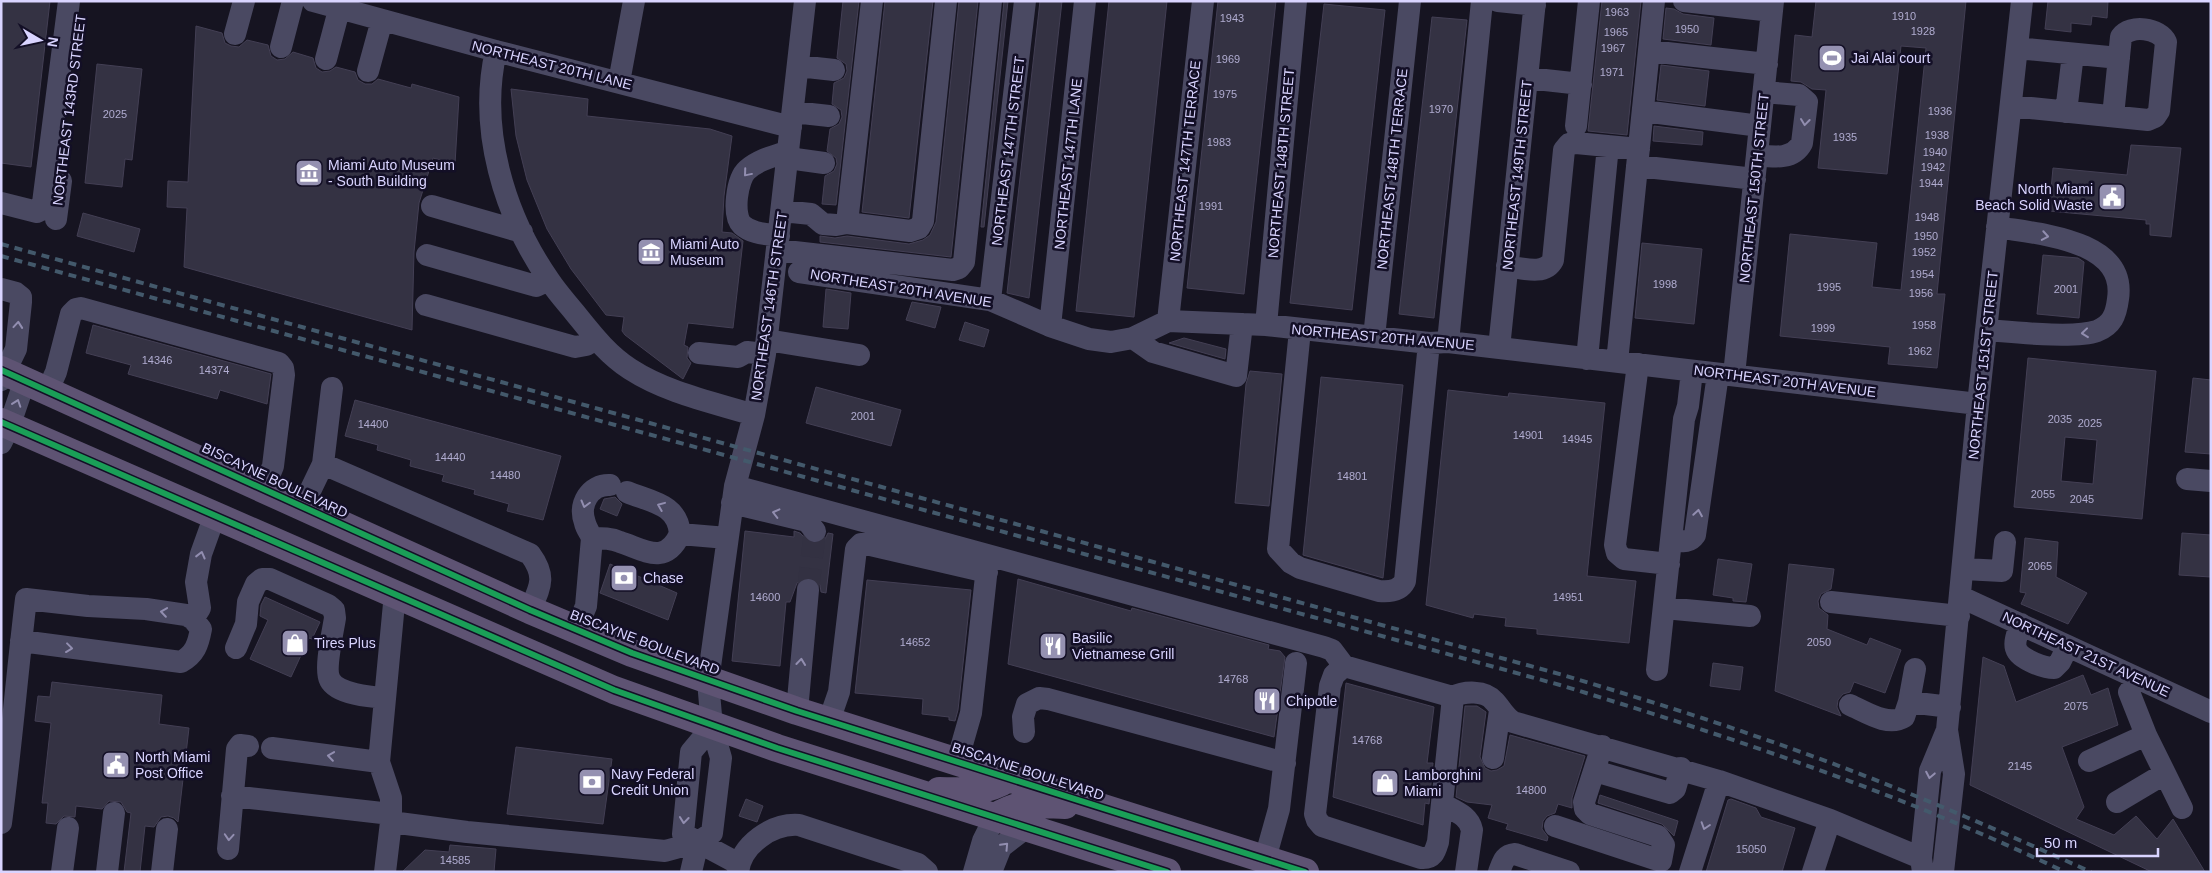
<svg xmlns="http://www.w3.org/2000/svg" width="2212" height="873" viewBox="0 0 2212 873" font-family="Arial,sans-serif">
	<rect width="100%" height="100%" fill="#161421"/>
	<path fill="#343243" stroke="#433f54" fill-rule="evenodd" d="M1 1H50L31 167 1 163Z
		M843 1H859L836 205 822 204 825 176 834 171 837 164 836 158 827 151 830 129 839 124 842 117 841 110 832 104 834 83 844 78 847 71 846 64 837 58Z
		M885 1H933L909 218 862 212Z
		M959 1H978L951 257 820 242V236L835 238 847 236 909 244 923 240 930 235 936 222Z
		M1004 1H1008L984 227H981Z
		M1040 1H1062L1029 298 1007 293Z
		M1109 1H1167L1134 317 1076 311Z
		M1218 1H1276L1244 294 1187 288Z
		M1602 1H1641L1627 135 1588 131Z
		M1816 1H1966L1937 294H1945L1937 368 1888 364 1890 347 1780 336 1790 234 1877 243 1872 287 1901 290 1926 48 1901 46 1887 174 1818 168 1826 90 1812 89 1801 82 1791 81 1795 35 1812 37Z
		M2048 1H2108L2107 18 2092 16 2091 25 2071 23V32L2045 29Z
		M1324 4 1385 10 1352 310 1290 303Z
		M1666 8 1674 9 1683 14 1714 18 1711 45 1663 39Z
		M1432 17 1467 20 1434 318 1399 314Z
		M196 26 222 33 225 43 231 46 239 47 247 40 268 45 271 56 277 60 285 59 293 52 313 58 316 68 322 72 330 71 336 67 355 72 358 80 365 84H372L378 79 411 88 412 84 459 97 455 164 433 158 419 203 414 252 412 330 184 267 187 208 167 207 168 181 188 182Z
		M97 64 142 69 132 160 125 159 122 187 85 183Z
		M1661 65 1709 71 1705 106 1657 100Z
		M511 89 588 99 587 116 710 129 732 136 724 196 722 232 732 233 743 241 733 328 688 323 684 345 688 347 687 358 691 363 683 379 625 335 622 331 624 317 606 315 571 269 547 229 527 180 516 136Z
		M1654 126 1703 132 1702 145 1653 141Z
		M2131 145 2181 148 2171 237 2150 235V224H2146V220L2049 211 2053 168 2127 175Z
		M83 213 140 229 134 252 77 236Z
		M1642 243 1702 249 1694 324 1635 318Z
		M2043 255 2078 258 2084 262 2079 318 2037 314Z
		M826 289 851 293 848 329 823 327Z
		M912 302 941 307 935 328 906 320Z
		M965 322 989 330 984 347 959 340Z
		M93 325 271 374 267 404 220 390 217 399 128 374 131 365 86 353Z
		M1184 338 1226 349 1225 359 1169 343Z
		M2028 358 2156 371 2142 519 2014 507ZM2065 437 2097 440 2093 484 2061 481Z
		M1250 371 1282 374 1269 506 1235 503 1246 384Z
		M1321 377 1403 385 1383 578 1303 555Z
		M2193 378 2211 380V454L2185 452Z
		M816 387 901 410 891 446 806 423Z
		M1448 390 1508 397 1509 393 1605 403 1587 576 1636 581 1629 643 1537 634V629L1505 626 1506 618 1474 614 1473 618 1426 605Z
		M355 400 561 456 543 520 507 511 509 504 474 494 475 490 442 481 444 475 410 466 411 460 377 450 378 445 345 436Z
		M615 497 622 504 617 516 600 509 604 499Z
		M745 531 794 537V531L800 533 810 543 816 544 824 541 828 533 833 534 826 593 821 592 820 585 815 579 803 578 797 583 790 602H786L780 666 732 661Z
		M2182 533 2211 535V577L2179 575Z
		M2025 538 2058 542 2056 577 2087 593 2068 624 2021 604 2026 593 2020 592Z
		M1718 559 1752 564 1746 602 1733 601V598L1713 595Z
		M610 564 677 593 668 620 600 593Z
		M1789 564 1834 569 1831 589 1821 594 1818 601 1819 608 1828 615 1827 629 1867 645 1870 638 1901 650 1885 693 1854 682 1850 692 1843 694 1838 700 1837 707 1841 716 1775 691Z
		M1018 579 1131 611 1132 608 1269 645 1268 649 1280 651 1285 657 1274 737 1008 664Z
		M867 580 971 590 958 710 955 721 949 720V717L922 714 923 699 855 693Z
		M265 597 320 622 312 639 309 638 291 677 250 659 268 620 260 616 261 605Z
		M1983 657 2004 666 2016 702 2083 675 2091 695 2108 688 2118 725 2062 747 2084 807 2076 819 2114 835 2136 816 2157 839 2173 819 2205 872H2152L1970 785Z
		M1713 663 1743 667 1740 690 1710 686Z
		M52 682 162 695 159 724 189 728 178 822 174 818 168 816 161 817 154 827 145 826 140 872H124L131 813 127 812 121 802 109 801 102 809 76 806 75 817 64 816 56 824 46 823 48 803H42L51 723 35 721 38 696 50 697Z
		M1346 683 1434 707 1427 763H1433L1429 804 1425 803 1423 825 1333 797Z
		M1465 706H1477L1486 712 1480 757 1485 768 1491 771 1497 770 1504 766 1510 735 1585 756 1572 798V808L1558 804 1555 813 1547 816 1543 821 1542 829 1548 837 1547 841 1506 829 1508 824 1488 818 1492 805 1467 802 1456 797Z
		M516 747 612 759 603 824 507 814Z
		M1600 795 1678 821 1674 836 1662 824 1598 803Z
		M746 799 763 806 757 822 739 816Z
		M1731 799 1756 808 1761 817 1795 828 1782 872H1706L1728 800Z
		M450 845 496 849 494 872H402L425 850 449 852Z"/>
	<g fill="none" stroke-linecap="round" stroke-linejoin="round">
		<path stroke="#333142" stroke-width="22" stroke-dasharray="22 11" stroke-linecap="butt" d="M808 590 815 531"/>
		<path stroke="#4a4962" stroke-width="22" d="M313 1 496 51 791 127
			M1498 1 1535 5
			M1684 1 1772 11
			M235 34 244 1
			M281 47 293 1
			M2017 48 2119 58
			M496 51C478 129 504 215 549 280 557 292 566 302 575 313 592 334 607 354 630 369 667 393 712 402 754 415
			M1649 51 1767 64
			M326 59 339 10
			M798 66 834 70
			M368 71 382 20
			M1527 78 1581 84
			M619 82 634 1
			M2011 106 2148 120 2155 117 2159 111 2166 42C2160 28 2130 24 2121 37L2113 116
			M1643 111 1760 126
			M793 112 829 116
			M2066 112 2073 54
			M1576 126 1589 1
			M1757 155C1774 157 1793 160 1802 143L1807 102 1799 95 1764 92
			M788 158 824 163
			M1637 166 1755 179
			M1 203 37 212 41 210 43 203 69 1
			M432 206 522 232
			M782 211 811 214 823 224 836 225 847 223 910 231 919 228 923 221 946 1
			M56 219 61 181
			M847 223 872 1
			M779 236C767 234 752 234 742 225 732 215 737 179 747 170 758 160 774 156 789 151
			M777 250 953 270 959 268 964 262 991 1
			M427 255 536 286 549 280
			M1507 266C1522 268 1545 276 1553 260L1564 150 1569 144 1576 143 1639 149
			M799 272 990 300 1050 326 1089 339 1111 342 1133 338 1168 321 1266 325 1429 343 1448 342 1978 404
			M1 289 16 293 21 297V302L16 349 1 380
			M990 300 1025 1
			M426 305 575 347 586 345 596 339
			M1168 321 1203 1
			M1266 325 1296 1
			M1050 326 1085 1
			M1300 330 1278 549 1291 563 1300 568 1379 591C1389 592 1400 591 1405 581L1429 343
			M1986 330C2012 332 2074 339 2097 331 2112 325 2116 315 2118 299 2127 239 2037 234 1997 227
			M1374 337 1410 1
			M1133 338 1153 352 1236 376 1242 324
			M767 340 859 355
			M1448 342 1482 1
			M1499 348 1535 1
			M699 353 738 357 747 352 765 354
			M1587 359 1608 146
			M1617 362 1654 1
			M1638 364 1615 545 1617 553 1624 559 1669 564
			M1734 375 1773 1
			M48 390 56 372 71 314 76 309 81 308 279 363 283 368 284 375 273 466 264 488
			M1 443 9 427 25 380
			M323 464 530 554C547 577 540 587 530 610
			M2187 479 2211 481
			M735 486 1324 647 1332 650 1344 666 1453 697C1464 691 1485 690 1494 701 1501 708 1504 716 1513 722L1719 781 1830 820 1921 858
			M627 492C651 502 678 504 680 534
			M732 503 807 521 815 531
			M299 505 311 489 323 464 332 388
			M592 538C590 533 586 528 585 523 578 504 590 484 610 485
			M1671 540C1681 541 1689 544 1695 535L1718 374
			M1964 569 2002 571 2005 542
			M395 593 379 762 391 798V822L467 832 665 851 698 842 739 864
			M1961 597 2211 712
			M1831 602 1959 616
			M1664 608 1750 616
			M193 619 200 608 196 582 201 554 215 515
			M2021 624C2012 646 2012 653 2034 663 2041 666 2046 668 2054 668L2060 662 2068 646
			M576 630 586 606 592 538C602 538 611 538 620 542 645 550 665 566 680 534L727 538
			M236 648 246 624 248 602 256 584 262 579H270L328 605 334 610 335 618C333 631 324 670 330 680 337 694 371 697 385 698
			M1344 666 1334 675 1330 686 1315 814 1317 820 1322 826 1421 858C1433 859 1435 852 1438 842L1453 697
			M1657 670 1684 419 1688 406 1692 371
			M1909 702 1950 707
			M1850 705C1866 712 1888 727 1904 717L1909 702 1915 669
			M797 711 808 590
			M829 721 839 692 856 549 861 544H866L987 572
			M712 727 691 752 683 834 698 842 712 833 721 758 712 727 708 681 735 486 754 415 765 354 805 1
			M1024 732 1023 717 1027 704 1039 698 1048 699 1285 763
			M2146 735 2182 808
			M272 748 379 762
			M1493 758 1500 710
			M2089 761 2146 735 2129 692
			M957 762 971 713 988 558
			M1605 774 1670 793 1675 789 1681 768
			M232 796 391 814
			M2117 802 2164 774
			M1442 804C1454 811 1469 815 1472 830L1466 872
			M1 823C11 748 17 674 26 599L88 606 146 609 186 615 193 619 201 629C198 645 195 654 181 662L21 641
			M1555 826 1661 861 1664 845 1658 836 1590 814 1585 809 1584 802 1602 746
			M228 849 237 749 240 745 248 746
			M1265 859 1279 809 1296 663
			M62 872 68 828
			M107 872 114 813
			M162 872 167 829
			M385 872 391 822
			M691 872 698 842
			M738 872C741 845 772 823 799 825L918 864 927 872
			M974 872 983 841 995 817
			M991 872 1001 847 1027 827
			M1499 872C1503 862 1504 855 1515 854L1569 872
			M1690 872 1719 781
			M1813 872 1830 820
			M1923 872 1921 858 1930 771 1947 730
			M1943 872 1954 774 1947 730 1978 404 2022 1"/>
		<path stroke="#5e5373" stroke-width="28" d="M1 370 530 610 632 653 797 711 1305 872
			M1 422 614 690 777 748 1167 872
			M939 791C965 792 987 792 1009 778
			M995 817C1023 801 1034 804 1065 805"/>
		<path stroke="#43596b" stroke-width="4" stroke-dasharray="8 6" stroke-linecap="butt" d="M1 244 1563 675C1629 695 1696 715 1761 738 1873 776 1983 823 2091 872
			M1 256 1560 685C1731 737 1903 794 2065 872"/>
		<defs>
			<path id="cycleway" d="M1 370 530 610 632 653 797 711 1305 872
				M1 422 614 690 777 748 1167 872"/>
		</defs>
		<use href="#cycleway" stroke="#130f26" stroke-width="9"/>
		<use href="#cycleway" stroke="#1a9f57" stroke-width="6"/>
	</g>
	<defs><path id="oneway-chevron" d="M-2-3.5L2.5 0L-2 3.5" fill="none" stroke-width="1.6" stroke-linecap="round" stroke-linejoin="round" transform="scale(1.25)"/></defs>
	<g stroke="#928eb0">
		<use href="#oneway-chevron" transform="translate(1805 122) rotate(97)"/>
		<use href="#oneway-chevron" transform="translate(747 173) rotate(130)"/>
		<use href="#oneway-chevron" transform="translate(2045 236) rotate(10)"/>
		<use href="#oneway-chevron" transform="translate(18 325) rotate(-85)"/>
		<use href="#oneway-chevron" transform="translate(2085 333) rotate(174)"/>
		<use href="#oneway-chevron" transform="translate(17 403) rotate(-71)"/>
		<use href="#oneway-chevron" transform="translate(585 504) rotate(105)"/>
		<use href="#oneway-chevron" transform="translate(661 506) rotate(-158)"/>
		<use href="#oneway-chevron" transform="translate(776 513) rotate(-166)"/>
		<use href="#oneway-chevron" transform="translate(1698 513) rotate(-81)"/>
		<use href="#oneway-chevron" transform="translate(201 555) rotate(-76)"/>
		<use href="#oneway-chevron" transform="translate(164 612) rotate(-172)"/>
		<use href="#oneway-chevron" transform="translate(69 648) rotate(7)"/>
		<use href="#oneway-chevron" transform="translate(801 662) rotate(-84)"/>
		<use href="#oneway-chevron" transform="translate(331 756) rotate(-172)"/>
		<use href="#oneway-chevron" transform="translate(1930 775) rotate(101)"/>
		<use href="#oneway-chevron" transform="translate(684 820) rotate(96)"/>
		<use href="#oneway-chevron" transform="translate(1705 826) rotate(108)"/>
		<use href="#oneway-chevron" transform="translate(229 837) rotate(94)"/>
		<use href="#oneway-chevron" transform="translate(1005 846) rotate(-47)"/>
	</g>
	<defs>
		<symbol id="stadium-square" viewBox="-11 -11 22 22"><rect x="-9" y="-9" width="18" height="18" rx="4" fill="#9591b1" stroke="#130f26"/><path d="M0-5a6.5 5 0 1 0 0 10a6.5 5 0 1 0 0-10ZM-3.5-1.8h7v3.6h-7Z" fill="#fff"/></symbol>
		<symbol id="museum-square" viewBox="-11 -11 22 22"><rect x="-9" y="-9" width="18" height="18" rx="4" fill="#9591b1" stroke="#130f26"/><path d="M0-6L6-3V-2H-6V-3ZM-5-1h2V3h-2ZM-1-1h2V3h-2ZM3-1h2V3H3ZM-6 4H6V6H-6Z" fill="#fff"/></symbol>
		<symbol id="civic-square" viewBox="-11 -11 22 22"><rect x="-9" y="-9" width="18" height="18" rx="4" fill="#9591b1" stroke="#130f26"/><path d="M-.6-6.5H3V-4.5H.6V-3L4-1V1h2V6H-6V1h2V-1L-.6-3ZM-1.2 2.5V6h2.4V2.5Z" fill="#fff"/></symbol>
		<symbol id="bank-square" viewBox="-11 -11 22 22"><rect x="-9" y="-9" width="18" height="18" rx="4" fill="#9591b1" stroke="#130f26"/><path d="M-6-4H6V4H-6ZM0-2.3a2.3 2.3 0 1 0 0 4.6a2.3 2.3 0 1 0 0-4.6Z" fill="#fff"/></symbol>
		<symbol id="shop-square" viewBox="-11 -11 22 22"><rect x="-9" y="-9" width="18" height="18" rx="4" fill="#9591b1" stroke="#130f26"/><path d="M-5-2.5h2.3a2.7 3.5 0 0 1 5.4 0H5L5.5 6h-11ZM-1.5-2.5h3a1.5 2.3 0 0 0-3 0Z" fill="#fff"/></symbol>
		<symbol id="restaurant-square" viewBox="-11 -11 22 22"><rect x="-9" y="-9" width="18" height="18" rx="4" fill="#9591b1" stroke="#130f26"/><path d="M-5-6h1v4h1v-4h1v4h1v-4h1v5L-1.5 .5V6h-2V.5L-5-1ZM5-6V6H3V1.5H1.5Q1.5-4 5-6Z" fill="#fff"/></symbol>
	</defs>
	<g fill-rule="evenodd">
		<use href="#stadium-square" x="1816" y="42" width="32" height="32"/>
		<use href="#museum-square" x="293" y="157" width="32" height="32"/>
		<use href="#civic-square" x="2096" y="181" width="32" height="32"/>
		<use href="#museum-square" x="635" y="236" width="32" height="32"/>
		<use href="#bank-square" x="608" y="562" width="32" height="32"/>
		<use href="#shop-square" x="279" y="627" width="32" height="32"/>
		<use href="#restaurant-square" x="1037" y="630" width="32" height="32"/>
		<use href="#restaurant-square" x="1251" y="685" width="32" height="32"/>
		<use href="#civic-square" x="100" y="749" width="32" height="32"/>
		<use href="#bank-square" x="576" y="766" width="32" height="32"/>
		<use href="#shop-square" x="1369" y="767" width="32" height="32"/>
	</g>
	<g text-anchor="middle" stroke-width="5" stroke-linejoin="round" paint-order="stroke">
		<g font-size="11" fill="#b0acd0">
			<text x="1617" y="16">1963</text>
			<text x="1904" y="20">1910</text>
			<text x="1232" y="22">1943</text>
			<text x="1687" y="33">1950</text>
			<text x="1923" y="35">1928</text>
			<text x="1616" y="36">1965</text>
			<text x="1613" y="52">1967</text>
			<text x="1228" y="63">1969</text>
			<text x="1612" y="76">1971</text>
			<text x="1225" y="98">1975</text>
			<text x="1441" y="113">1970</text>
			<text x="1940" y="115">1936</text>
			<text x="115" y="118">2025</text>
			<text x="1937" y="139">1938</text>
			<text x="1845" y="141">1935</text>
			<text x="1219" y="146">1983</text>
			<text x="1935" y="156">1940</text>
			<text x="1933" y="171">1942</text>
			<text x="1931" y="187">1944</text>
			<text x="1211" y="210">1991</text>
			<text x="1927" y="221">1948</text>
			<text x="1926" y="240">1950</text>
			<text x="1924" y="256">1952</text>
			<text x="1922" y="278">1954</text>
			<text x="1665" y="288">1998</text>
			<text x="1829" y="291">1995</text>
			<text x="2066" y="293">2001</text>
			<text x="1921" y="297">1956</text>
			<text x="1924" y="329">1958</text>
			<text x="1823" y="332">1999</text>
			<text x="1920" y="355">1962</text>
			<text x="157" y="364">14346</text>
			<text x="214" y="374">14374</text>
			<text x="863" y="420">2001</text>
			<text x="2060" y="423">2035</text>
			<text x="2090" y="427">2025</text>
			<text x="373" y="428">14400</text>
			<text x="1528" y="439">14901</text>
			<text x="1577" y="443">14945</text>
			<text x="450" y="461">14440</text>
			<text x="505" y="479">14480</text>
			<text x="1352" y="480">14801</text>
			<text x="2043" y="498">2055</text>
			<text x="2082" y="503">2045</text>
			<text x="2040" y="570">2065</text>
			<text x="765" y="601">14600</text>
			<text x="1568" y="601">14951</text>
			<text x="915" y="646">14652</text>
			<text x="1819" y="646">2050</text>
			<text x="1233" y="683">14768</text>
			<text x="2076" y="710">2075</text>
			<text x="1367" y="744">14768</text>
			<text x="2020" y="770">2145</text>
			<text x="1531" y="794">14800</text>
			<text x="1751" y="853">15050</text>
			<text x="455" y="864">14585</text>
		</g>
		<g font-size="14" fill="#d9d4ff" stroke="#130f26" text-anchor="start">
			<text x="1851" y="63">Jai Alai court</text>
			<text x="328" y="170">Miami Auto Museum<tspan x="328" dy="16">- South Building</tspan></text>
			<text x="2093" y="194" text-anchor="end">North Miami<tspan x="2093" dy="16">Beach Solid Waste</tspan></text>
			<text x="670" y="249">Miami Auto<tspan x="670" dy="16">Museum</tspan></text>
			<text x="643" y="583">Chase</text>
			<text x="1072" y="643">Basilic<tspan x="1072" dy="16">Vietnamese Grill</tspan></text>
			<text x="314" y="648">Tires Plus</text>
			<text x="1286" y="706">Chipotle</text>
			<text x="135" y="762">North Miami<tspan x="135" dy="16">Post Office</tspan></text>
			<text x="611" y="779">Navy Federal<tspan x="611" dy="16">Credit Union</tspan></text>
			<text x="1404" y="780">Lamborghini<tspan x="1404" dy="16">Miami</tspan></text>
		</g>
		<g font-size="14" fill="#d9d4ff" stroke="#130f26">
			<text transform="translate(552 65) rotate(14)" y="5">NORTHEAST 20TH LANE</text>
			<text transform="translate(69 110) rotate(-83)" y="5">NORTHEAST 143RD STREET</text>
			<text transform="translate(1008 151) rotate(-83)" y="5">NORTHEAST 147TH STREET</text>
			<text transform="translate(1185 161) rotate(-84)" y="5">NORTHEAST 147TH TERRACE</text>
			<text transform="translate(1281 163) rotate(-85)" y="5">NORTHEAST 148TH STREET</text>
			<text transform="translate(1068 164) rotate(-84)" y="5">NORTHEAST 147TH LANE</text>
			<text transform="translate(1392 169) rotate(-84)" y="5">NORTHEAST 148TH TERRACE</text>
			<text transform="translate(1517 175) rotate(-84)" y="5">NORTHEAST 149TH STREET</text>
			<text transform="translate(1754 188) rotate(-84)" y="5">NORTHEAST 150TH STREET</text>
			<text transform="translate(901 288) rotate(9)" y="5">NORTHEAST 20TH AVENUE</text>
			<text transform="translate(769 306) rotate(-82)" y="5">NORTHEAST 146TH STREET</text>
			<text transform="translate(1383 337) rotate(5)" y="5">NORTHEAST 20TH AVENUE</text>
			<text transform="translate(1983 365) rotate(-84)" y="5">NORTHEAST 151ST STREET</text>
			<text transform="translate(1785 381) rotate(7)" y="5">NORTHEAST 20TH AVENUE</text>
			<text transform="translate(275 480) rotate(25)" y="5">BISCAYNE BOULEVARD</text>
			<text transform="translate(645 642) rotate(21)" y="5">BISCAYNE BOULEVARD</text>
			<text transform="translate(2086 654) rotate(25)" y="5">NORTHEAST 21ST AVENUE</text>
			<text transform="translate(1028 771) rotate(18)" y="5">BISCAYNE BOULEVARD</text>
		</g>
	</g>
	<rect width="2212" height="873" fill="none" stroke="#d9d4ff" stroke-width="5"/>
	<g transform="translate(40 40) rotate(99)" stroke="#130f26" stroke-width="4" paint-order="stroke">
	<path d="M0-4L9 19L0 12L-9 19Z" fill="#d9d4ff"/>
	<text y="-8" font-size="14" font-weight="bold" text-anchor="middle" fill="#d9d4ff">N</text>
	</g>
	<path d="M2037 848v8h121v-8" fill="none" stroke="#d9d4ff" stroke-width="2.5"/>
	<text x="2044" y="848" font-size="15" fill="#d9d4ff" stroke="#130f26" stroke-width="4" paint-order="stroke">50 m</text>
</svg>
